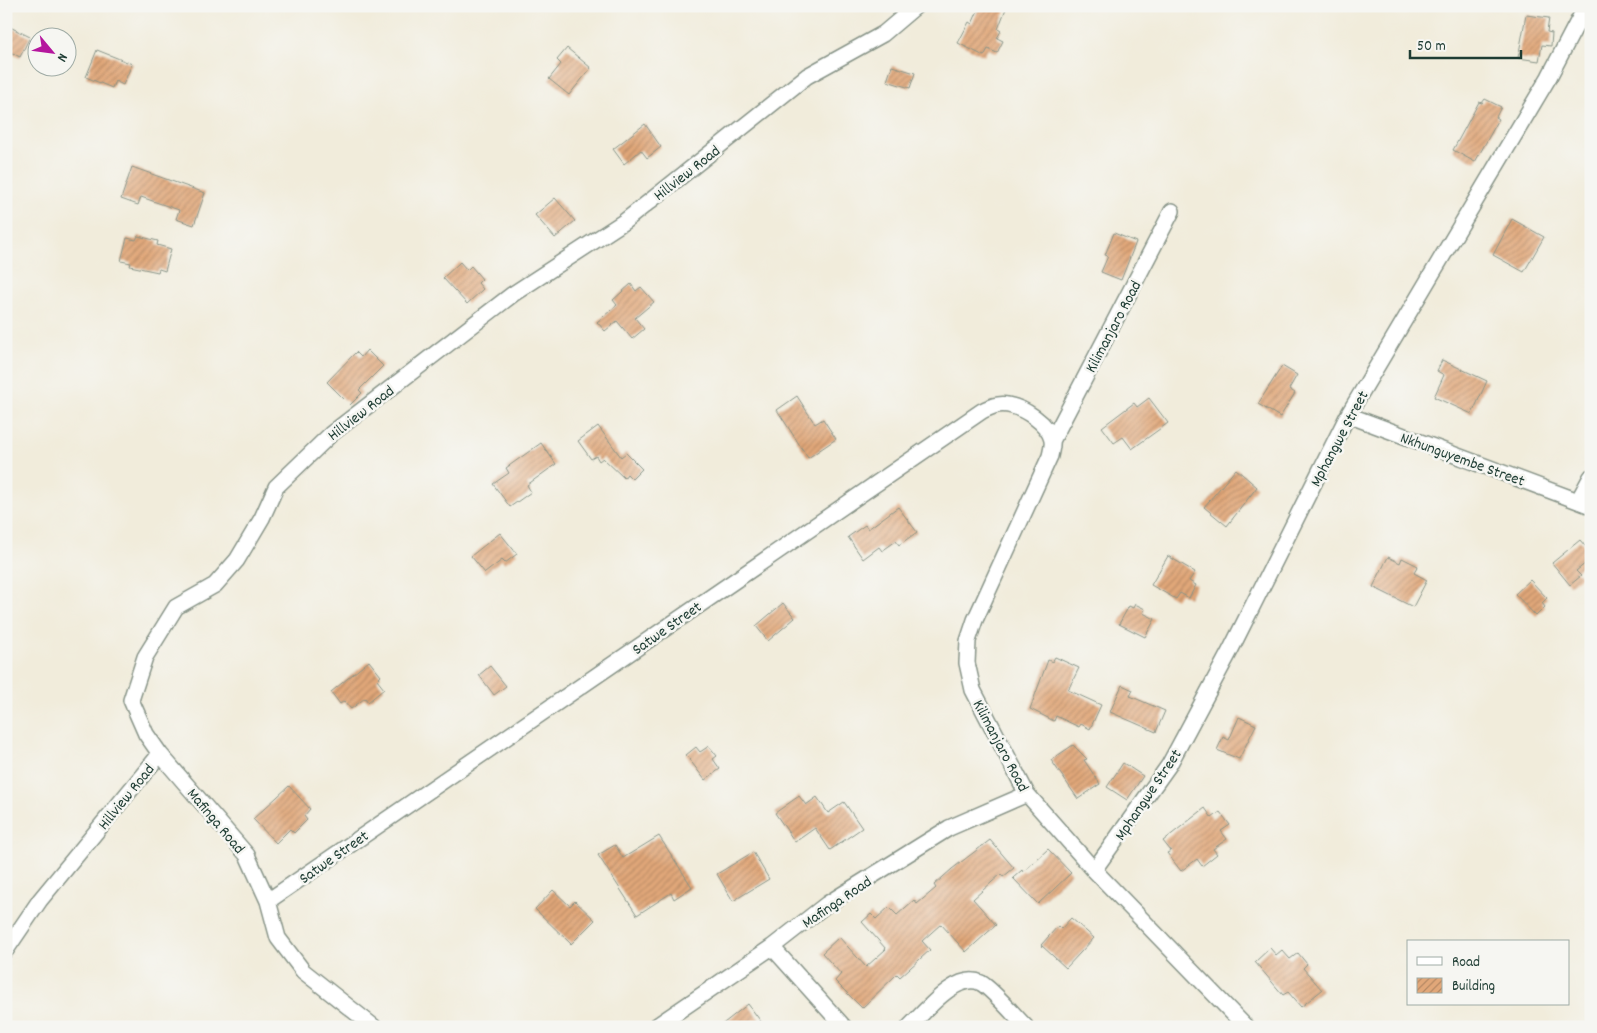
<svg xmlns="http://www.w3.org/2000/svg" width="1597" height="1033" viewBox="0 0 1597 1033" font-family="Dekko,sans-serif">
	<defs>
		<pattern id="building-hatch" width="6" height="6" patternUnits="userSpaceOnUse" patternTransform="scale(1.25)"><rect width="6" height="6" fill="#e1a779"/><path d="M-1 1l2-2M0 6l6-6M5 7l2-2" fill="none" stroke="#b68964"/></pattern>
	</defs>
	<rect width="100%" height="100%" fill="#f6f6f2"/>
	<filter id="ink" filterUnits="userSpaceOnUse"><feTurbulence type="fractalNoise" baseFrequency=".02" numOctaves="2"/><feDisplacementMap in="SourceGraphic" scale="10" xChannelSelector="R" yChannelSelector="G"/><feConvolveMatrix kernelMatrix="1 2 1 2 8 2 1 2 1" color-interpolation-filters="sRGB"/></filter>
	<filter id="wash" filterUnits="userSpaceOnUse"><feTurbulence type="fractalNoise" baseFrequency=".0096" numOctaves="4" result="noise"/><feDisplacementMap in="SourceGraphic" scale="20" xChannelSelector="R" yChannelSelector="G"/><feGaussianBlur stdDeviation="1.12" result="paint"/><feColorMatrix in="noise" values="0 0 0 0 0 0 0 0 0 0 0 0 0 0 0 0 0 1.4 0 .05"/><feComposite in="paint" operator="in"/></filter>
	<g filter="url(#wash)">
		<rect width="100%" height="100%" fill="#f1ecdb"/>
		<g id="blocks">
			<path fill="url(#building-hatch)" d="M980 6H1007L998 29 1001 31 997 38 1003 41 997 53 988 49 984 56 958 43 969 22 972 24Z
				M1526 15 1549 18 1547 32 1552 33 1551 46 1542 45 1539 61 1518 58Z
				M6 25 30 37 20 57 6 50Z
				M567 48 591 68 569 95 549 79 561 64 557 60Z
				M97 50 132 64 123 85 115 81 112 88 86 77Z
				M892 66 915 73 910 88 887 81Z
				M1485 99 1501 107 1496 117 1499 119 1475 162 1453 150 1479 102 1482 103Z
				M645 124 661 147 647 158 641 150 624 164 613 149Z
				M132 167 205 193 194 225 176 219 179 210 141 197 138 205 121 199Z
				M555 198 575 221 555 238 535 215Z
				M1512 219 1544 237 1524 272 1493 255Z
				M1114 233 1136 242 1121 280 1101 272 1108 256 1105 255Z
				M138 236 158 241 157 245 171 249 165 271 159 269 158 272 130 266 131 263 121 261 127 238 136 240Z
				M460 262 467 270 471 266 482 279 478 283 483 289 467 304 443 278Z
				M631 284 636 291 641 287 654 302 635 318 644 329 632 339 617 321 605 331 597 322 617 305 613 300Z
				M367 350 383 366 359 390 362 393 350 405 327 382 356 352 361 357Z
				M1442 360 1487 381 1472 414 1434 397 1444 375 1437 371Z
				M1282 366 1297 375 1289 389 1295 393 1280 417 1258 404Z
				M797 396 815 424 823 419 836 439 808 458 777 410Z
				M1149 398 1168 423 1132 449 1123 437 1114 443 1102 427 1134 403 1137 407Z
				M598 426 621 457 626 453 642 469 632 479 627 474 624 478 603 458 599 461 596 456 591 459 578 441Z
				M541 443 556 464 527 485 531 492 510 507 493 484 509 473 506 468Z
				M1236 469 1257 487 1227 526 1204 507Z
				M898 507 917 532 899 545 896 541 882 551 879 547 863 559 848 537 865 525 868 529Z
				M500 533 517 554 505 563 502 560 485 573 471 556Z
				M1580 540 1591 553V559L1576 571 1581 576 1570 585 1552 563Z
				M1168 556 1195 572 1189 581 1196 585 1189 598 1180 593 1176 599 1151 585Z
				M1388 557 1400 563 1402 558 1418 566 1414 573 1427 580 1413 607 1373 587Z
				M1530 580 1547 598 1542 603 1545 607 1536 616 1515 594Z
				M783 603 795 618 768 641 756 626Z
				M1135 604 1145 609 1143 613 1155 619 1145 637 1119 624 1129 606 1133 608Z
				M1055 657 1079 668 1068 690 1101 705 1090 729 1081 724 1079 727 1056 716 1054 721 1030 709 1048 660 1052 662Z
				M369 661 381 676 377 680 384 689 368 702 365 698 351 709 344 701 340 704 331 692Z
				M490 666 506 686 494 695 479 675Z
				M1122 685 1133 690 1130 696 1165 711 1156 732 1110 712Z
				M1239 717 1256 725 1239 759 1217 750 1223 737 1229 740Z
				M1073 745 1087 759 1084 760 1100 784 1078 799 1051 760Z
				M709 746 717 756 713 759 720 769 705 780 686 755 696 747 700 752Z
				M1123 763 1143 776 1127 800 1107 787Z
				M289 786 310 809 304 816 307 820 294 833 290 829 276 843 253 819Z
				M799 796 806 805 817 797 828 813 844 802 862 828 830 850 815 828 795 842 775 813Z
				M1205 808 1212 818 1220 812 1230 825 1221 831 1227 839 1213 849 1217 854 1202 866 1197 859 1181 871 1167 853 1171 851 1163 841Z
				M659 836 692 887 674 899 671 893 637 915 598 855 615 845 623 858Z
				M990 840 1014 868 1003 877 1001 874 973 899 996 925 966 952 941 924 922 941 930 950 900 977 897 974 862 1008 835 981 841 974 822 953 839 937 866 967 886 949 862 922 871 914 876 919 889 907 897 915 914 900 917 904 936 888 934 885 952 869Z
				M1048 849 1071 873 1038 904 1013 878 1022 870 1023 872Z
				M753 852 769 879 733 901 717 874Z
				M553 890 570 906 575 901 595 920 571 944 535 909Z
				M1071 918 1094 938 1066 968 1041 945 1058 926 1061 929Z
				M1270 948 1276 955 1282 950 1290 959 1298 953 1307 964 1303 968 1322 990 1301 1007 1288 992 1283 995 1255 962Z
				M748 1004 765 1027H719Z"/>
		</g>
	</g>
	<g filter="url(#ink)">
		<use href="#blocks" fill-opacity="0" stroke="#889488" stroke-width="1"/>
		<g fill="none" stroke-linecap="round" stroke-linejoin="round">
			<defs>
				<path id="minor" d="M1348 415 1578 501
					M1052 441 1172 211
					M1591 477 1578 501 1591 506
					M160 754 247 855 268 901 278 938 303 971 374 1027
					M1094 870 1169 765 1230 651 1348 415 1549 77 1586 6
					M268 901 982 411C990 407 998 403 1008 405 1024 408 1048 423 1052 440 1053 445 1051 451 1050 456L975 620 968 641 967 663 973 690 1027 794 1094 870 1246 1027
					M772 947 844 1027
					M6 950 40 900 160 754 146 734 131 700 145 657 176 607 215 585 237 560 262 518 276 487 331 434 513 294 625 221 807 76 883 34 916 6
					M655 1027 772 947 827 904 949 828 1027 794
					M909 1027C925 1012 957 971 981 983 992 989 1015 1016 1026 1027"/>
			</defs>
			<use href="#minor" stroke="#889488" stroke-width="18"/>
			<use href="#minor" stroke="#fff" stroke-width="15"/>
		</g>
	</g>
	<g text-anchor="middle" stroke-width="5" stroke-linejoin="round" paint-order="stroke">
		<g font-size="16" fill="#1f3d34" stroke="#f6f6f2">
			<text transform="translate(686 172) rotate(-38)" y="6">Hillview Road</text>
			<text transform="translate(1112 326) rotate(-62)" y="6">Kilimanjaro Road</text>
			<text transform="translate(360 412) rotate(-38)" y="6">Hillview Road</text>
			<text transform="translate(1338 438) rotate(-62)" y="6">Mphangwe Street</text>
			<text transform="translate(1463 458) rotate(20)" y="6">Nkhunguyembe Street</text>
			<text transform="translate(666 627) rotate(-35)" y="6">Satwe Street</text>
			<text transform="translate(1002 745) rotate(62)" y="6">Kilimanjaro Road</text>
			<text transform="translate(1147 794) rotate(-56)" y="6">Mphangwe Street</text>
			<text transform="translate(125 796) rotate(-51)" y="6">Hillview Road</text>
			<text transform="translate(217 820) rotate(50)" y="6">Mafinga Road</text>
			<text transform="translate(333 856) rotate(-35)" y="6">Satwe Street</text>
			<text transform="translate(836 901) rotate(-34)" y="6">Mafinga Road</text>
		</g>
	</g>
	<rect width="1597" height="1033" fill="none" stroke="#f6f6f2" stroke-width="25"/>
	<rect x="1407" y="940" width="162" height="65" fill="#f6f6f2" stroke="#a0aca6"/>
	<rect x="1417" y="957" width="25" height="8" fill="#ffffff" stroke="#a0aca6"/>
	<text x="1452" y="966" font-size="15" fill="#1f3d34">Road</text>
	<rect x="1417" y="978" width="25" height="15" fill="url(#building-hatch)" stroke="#a0aca6"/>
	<text x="1452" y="990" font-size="15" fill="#1f3d34">Building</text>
	<g transform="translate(52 52) rotate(119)"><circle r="24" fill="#f6f6f2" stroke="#a0aca6"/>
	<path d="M0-4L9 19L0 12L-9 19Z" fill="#b5179e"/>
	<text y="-8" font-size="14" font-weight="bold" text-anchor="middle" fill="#1f3d34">N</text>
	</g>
	<path d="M1410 50v8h111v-8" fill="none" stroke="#1f3d34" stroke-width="2.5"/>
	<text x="1417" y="50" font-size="15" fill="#1f3d34" stroke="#f6f6f2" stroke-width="4" paint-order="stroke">50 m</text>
</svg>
